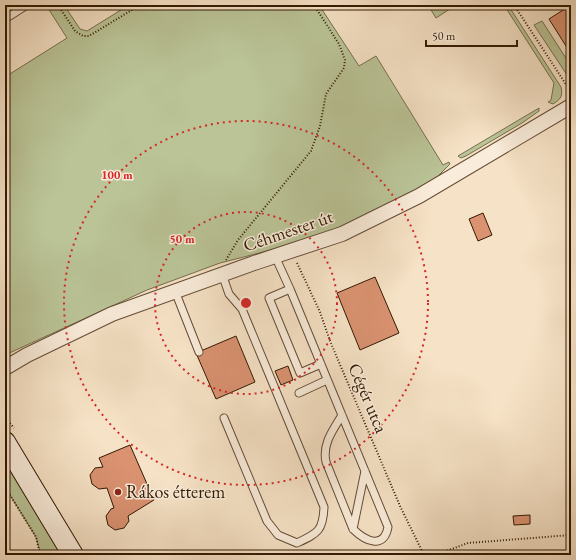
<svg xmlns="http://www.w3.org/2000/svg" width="576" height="560" viewBox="0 0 576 560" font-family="'EB Garamond',serif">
	<rect width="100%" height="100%" fill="#f6e2c6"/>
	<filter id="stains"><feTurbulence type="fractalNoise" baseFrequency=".005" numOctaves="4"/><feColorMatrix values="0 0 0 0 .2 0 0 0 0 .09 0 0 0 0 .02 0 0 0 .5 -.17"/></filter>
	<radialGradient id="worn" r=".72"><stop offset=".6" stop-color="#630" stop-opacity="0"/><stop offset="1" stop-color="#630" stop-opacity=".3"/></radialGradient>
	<path fill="#bac497" stroke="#766e4d" d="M46 5H64L80 29 87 31 129 5H319L359 66 376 56 443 165 449 162 450 164 434 180 397 201 343 226 291 245 220 263 147 290 5 355V77L67 38Z
		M428 5H456L436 18Z
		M504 5H508L561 87C563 96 561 99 553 104L548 102 551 100 554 83Z
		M542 21 571 66V81L534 25Z
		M539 108V111L522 123 466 156 461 158 458 156Z
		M5 462 46 527 61 555H41L36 537 5 487Z"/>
	<path fill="#da9271" stroke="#331903" d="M571 5V54L549 19Z
		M483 213 492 235 478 241 469 219Z
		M375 277 399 333 360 350 337 293Z
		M236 336 255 382 216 399 196 353Z
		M288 366 293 380 281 385 275 371Z
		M130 445 154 500 128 516 129 521 124 528 115 530 108 525 106 516 111 509 114 508 107 488 99 489 92 484 90 475 95 468 103 467 99 458Z
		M530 515V524L514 525 513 516Z"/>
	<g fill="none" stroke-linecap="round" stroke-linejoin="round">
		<defs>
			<path id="service" d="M5 19 27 5
				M275 256 290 289 388 527C384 550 365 541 353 529L326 462C322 444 333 430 342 415
				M222 274 229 294 242 309 324 507C323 531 318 533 297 543L278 535 267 521 224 418
				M290 289 269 298 300 373 321 364
				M175 291 199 352
				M299 393 327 380
				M353 529 365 471"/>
			<path id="minor" d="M5 368 27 355 112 314 254 263 342 234 419 196 571 106"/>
			<path id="secondary" d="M5 442 73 555"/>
		</defs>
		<use href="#service" stroke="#644b34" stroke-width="9"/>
		<use href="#minor" stroke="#644b34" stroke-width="16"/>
		<use href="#secondary" stroke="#331903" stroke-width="22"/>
		<path stroke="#331903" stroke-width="2" stroke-dasharray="1 2" stroke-linecap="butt" d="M58 5 75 31 83 36H89L140 5
			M514 5 571 92
			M226 260 238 240 311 151 320 126 326 94 344 68 345 60 339 44 314 5
			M297 263 320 312 330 341 400 506 424 555
			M5 418 9 422
			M5 424 9 422 14 428
			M5 487 36 537 40 555
			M430 555 438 554 468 543 571 535"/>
		<use href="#service" stroke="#f9ecda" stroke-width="7"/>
		<use href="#minor" stroke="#f9ecda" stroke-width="14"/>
		<use href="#secondary" stroke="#f9ecda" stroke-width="20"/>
	</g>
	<g fill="none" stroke="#d62828" stroke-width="2" stroke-dasharray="2 4">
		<circle cx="246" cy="303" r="91"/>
		<circle cx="246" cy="303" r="182"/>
	</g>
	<circle fill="#8f2418" stroke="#f9ecda" stroke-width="1.5" cx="118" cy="492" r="4"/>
	<g text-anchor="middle" stroke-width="3" stroke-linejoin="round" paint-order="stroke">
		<g font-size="18" fill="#331903" stroke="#f9ecda">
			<text transform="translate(288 231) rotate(-19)" y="6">Céhmester út</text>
			<text transform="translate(368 398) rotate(67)" y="6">Cégér utca</text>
		</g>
		<g font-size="18" fill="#331903" stroke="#f9ecda" text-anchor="start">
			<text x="126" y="498">Rákos étterem</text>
		</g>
	</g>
	<circle cx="246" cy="303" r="6" fill="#d62828" stroke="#f9ecda" stroke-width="2"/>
	<g font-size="12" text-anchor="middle" font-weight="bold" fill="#d62828" stroke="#f9ecda" stroke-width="3" stroke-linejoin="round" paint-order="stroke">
		<text x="117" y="179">100 m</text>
		<text x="182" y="243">50 m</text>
	</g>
	<rect width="576" height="560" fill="none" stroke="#f6e2c6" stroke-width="20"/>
	<rect x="6" y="6" width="564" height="548" fill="none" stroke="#331903" stroke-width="2"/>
	<rect x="10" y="10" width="556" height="540" fill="none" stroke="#331903"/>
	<path d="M426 40v6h91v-6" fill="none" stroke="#331903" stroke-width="2"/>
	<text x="432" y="40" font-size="12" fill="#331903" stroke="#f9ecda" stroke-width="3" paint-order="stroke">50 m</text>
	<rect width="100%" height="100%" filter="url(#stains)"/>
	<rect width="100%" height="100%" fill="url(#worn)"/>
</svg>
